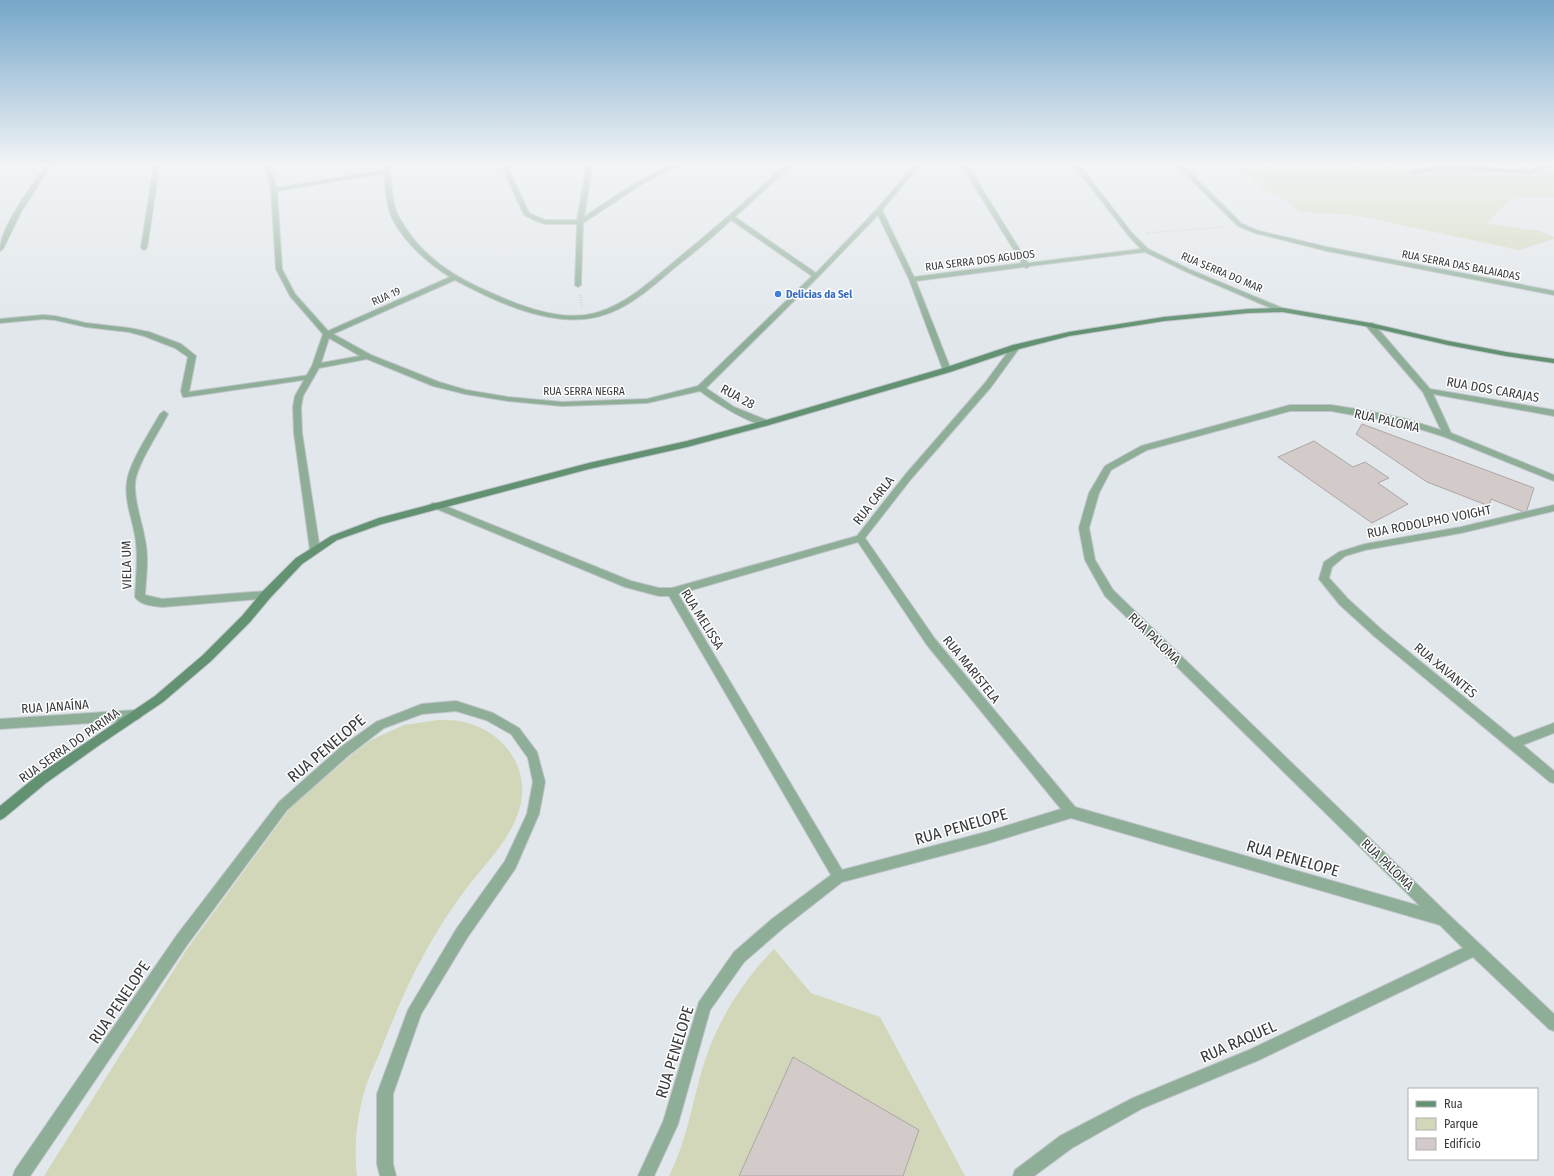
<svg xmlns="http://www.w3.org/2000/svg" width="1554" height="1176" viewBox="0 0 1554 1176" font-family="'Fira Sans Condensed',sans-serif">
	<rect width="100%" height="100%" fill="#e1e7eb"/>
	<path fill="#d2d7ba" d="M1235 163H1352L1366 170 1404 163H1554V198L1514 197 1486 223 1539 231 1554 237V239L1519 250 1354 215 1299 212 1286 199 1265 191Z
		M438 720C449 720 461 720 471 724 505 735 528 767 521 803 513 840 481 867 460 897 426 944 403 993 382 1047 379 1056 374 1065 370 1075 358 1106 353 1142 357 1176H44L187 949 290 808 356 751 371 740 404 725Z
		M774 949 811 993 880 1017 965 1176H669C685 1144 691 1111 700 1077 713 1028 739 985 774 949Z"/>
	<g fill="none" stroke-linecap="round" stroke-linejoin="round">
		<path stroke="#6a929a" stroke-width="4" d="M1411 173 1445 167 1529 172 1554 164"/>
	</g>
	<path fill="#d3cbc9" stroke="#ada6a4" d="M1362 424 1534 488 1526 513 1491 499 1489 506 1427 482 1356 434Z
		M1314 441 1353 467 1365 462 1389 478 1378 483 1408 504 1372 523 1278 457Z
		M793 1057 919 1130 903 1176H739Z"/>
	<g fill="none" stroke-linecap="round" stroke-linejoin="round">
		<defs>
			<path id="lane" d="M43 315 55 316 86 323 129 328 149 332 181 344 196 356 189 392 310 375 314 377 310 379 186 397H183L181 391 188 357 175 348 144 336 129 332 86 327 55 320 43 319 0 323V319Z"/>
			<path id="street" d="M47 163H53L21 212 3 249 0 251C0 226 33 185 47 163Z
				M154 163H160L147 248 144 250 141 248Z
				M264 163H270L276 188 384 170 383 163H389C392 179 391 196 396 211 398 217 402 222 405 227 422 254 447 272 476 286 509 301 549 320 586 315 624 309 654 278 682 255 718 226 753 195 787 163H794L735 217 816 273 877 209 916 163H922L882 210 914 277 1022 263 960 163H966L1028 263 1141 249 1128 235 1072 163H1078L1132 233 1148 249 1191 270 1287 310 1283 312H1280L1187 272 1145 252 1030 266 1027 268 1024 267 916 281 951 370 947 372 943 370 909 279 878 215 818 277 706 388 734 407 769 421 770 423 769 425C754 428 712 400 700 391L647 403 562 406 508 401 465 394 433 386 367 359 319 368 303 396 301 407 302 433 320 550 315 553 310 550 294 433 293 407 295 396 312 366 323 334 290 296 276 269 271 190ZM384 173C385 186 386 198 389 210 397 236 427 263 450 277L328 331 295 294 282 269 277 191ZM731 220 812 276 698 386 647 399 562 402 508 397 466 390 439 382 371 355 333 334 455 280C493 300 540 323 584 319 622 316 650 288 678 265 696 251 714 236 731 220ZM329 338 360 356 321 363Z
				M500 163H506L529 213 545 220H577L587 163H593L584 217C607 202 660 163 686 163L644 183 583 223 581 285 578 287 575 285 577 224H545L536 221 524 215Z
				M1174 163H1181L1242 224 1259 231 1327 247 1554 291V295L1327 251 1255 233 1238 226Z
				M1367 323H1373L1430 389 1554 410V416L1433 394 1451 433 1554 475V481L1445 437 1404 424 1331 411H1290L1147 450 1111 470 1099 493 1089 528 1095 560 1113 590 1449 915 1554 1014V1031L1549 1029 1473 957 1259 1060 1143 1108 1072 1148 1034 1176H1013L1015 1170 1060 1136 1133 1098 1249 1050 1463 948 1440 925 1071 818 986 844 842 882 782 929 744 962 710 1010 678 1124 654 1176H638L663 1122 699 1002 734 952 772 919 831 875 669 596H659L625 587 432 507 430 505 432 503H438L631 581 659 588H672L857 536 905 475 985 383 1013 345H1019L1020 347 991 387 911 479 865 538 935 639 1075 807 1420 906 1105 596 1085 560 1079 528 1089 493 1105 466 1141 446 1290 405H1331L1369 411 1406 419 1441 430 1423 392 1367 327ZM858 542 927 645 1061 809 986 832 842 870 678 594Z
				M164 411 168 414C159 432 137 464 135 483 134 503 142 521 145 540 149 558 146 577 145 595L162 599 266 591 270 592 271 595 270 598 162 607C153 606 140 605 135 597 136 579 138 560 136 542 134 522 124 503 127 482 129 463 150 432 160 414Z
				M1554 505V511L1461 533 1365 550 1345 556 1332 567 1329 578 1348 599 1382 630 1514 738 1554 723V733L1523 745 1554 771V783L1550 782 1374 636 1340 605 1319 579 1324 562 1339 552 1365 544 1461 527Z
				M456 701 493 713 519 728 537 752 545 782 539 814 515 869 467 938 421 1014 393 1094V1164L396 1176H380L377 1164V1094L408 1010 457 928 505 861 527 814 533 782 528 758 511 734 486 720 456 711 422 714 384 728 349 755 287 810 187 945 30 1176H13L15 1170 177 935 279 802 341 747 376 722 422 704Z
				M136 710 140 712 142 715 140 718 136 720 0 729V719Z"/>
			<path id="secondary" d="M1283 308 1370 323 1448 341 1506 352 1554 359V363L1506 356 1448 345 1370 327 1283 312 1248 313 1164 321 1069 336 1019 349 950 372 769 425 687 447 589 469 382 524 337 540 302 564 270 598 250 622 211 661 163 702 98 746 46 783 4 818 0 820V806L38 775 155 696 203 655 242 616 262 592 296 558 331 536 379 518 589 463 687 441 763 421 944 368 1013 345 1069 332 1164 317 1248 309Z"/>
		</defs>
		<use href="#lane" stroke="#bfc4c8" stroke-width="2"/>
		<use href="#street" stroke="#bfc4c8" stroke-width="2"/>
		<use href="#secondary" stroke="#bfc4c8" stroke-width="2"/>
		<path stroke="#9ea2a6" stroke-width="1.5" stroke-dasharray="0.5 2" stroke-linecap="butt" d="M1147 233 1224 227
			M580 295 582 306"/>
		<use href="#lane" fill="#8eae98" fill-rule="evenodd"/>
		<use href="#street" fill="#8eae98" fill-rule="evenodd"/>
		<use href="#secondary" fill="#629272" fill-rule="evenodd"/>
	</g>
	<linearGradient id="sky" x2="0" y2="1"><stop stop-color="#75a6c9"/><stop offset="0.5" stop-color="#f2f4f6"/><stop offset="1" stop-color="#f2f4f6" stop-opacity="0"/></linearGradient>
	<rect width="1554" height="328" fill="url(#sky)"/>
	<circle fill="#3f7fe0" stroke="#fff" stroke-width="1.5" cx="778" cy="294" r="4"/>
	<g text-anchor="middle" stroke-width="3" stroke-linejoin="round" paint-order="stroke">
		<g font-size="11" fill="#37393b" stroke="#fff">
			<text transform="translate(980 260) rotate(-7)" y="4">RUA SERRA DOS AGUDOS</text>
			<text transform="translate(1461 265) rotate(11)" y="4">RUA SERRA DAS BALAIADAS</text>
			<text transform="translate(1222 272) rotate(23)" y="4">RUA SERRA DO MAR</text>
			<text transform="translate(386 296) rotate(-24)" y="4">RUA 19</text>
			<text x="584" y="395">RUA SERRA NEGRA</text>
		</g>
		<g font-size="11" font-weight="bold" fill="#366cbe" stroke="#fff" text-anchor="start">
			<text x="786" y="298">Delicias da Sel</text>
		</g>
		<g font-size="13" fill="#37393b" stroke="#fff">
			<text transform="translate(1493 389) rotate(10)" y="5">RUA DOS CARAJAS</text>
			<text transform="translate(738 396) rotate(28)" y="5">RUA 28</text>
			<text transform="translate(1387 420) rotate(13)" y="5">RUA PALOMA</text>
			<text transform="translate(873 500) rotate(-52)" y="5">RUA CARLA</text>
			<text transform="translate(1429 521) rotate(-11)" y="5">RUA RODOLPHO VOIGHT</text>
			<text transform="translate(126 565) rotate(-91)" y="5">VIELA UM</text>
			<text transform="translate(703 619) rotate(58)" y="5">RUA MELISSA</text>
			<text transform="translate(1155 638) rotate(44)" y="5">RUA PALOMA</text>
			<text transform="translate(972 669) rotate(51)" y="5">RUA MARISTELA</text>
			<text transform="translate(1446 670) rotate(40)" y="5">RUA XAVANTES</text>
			<text transform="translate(55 706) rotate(-4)" y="5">RUA JANAÍNA</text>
			<text transform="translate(69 745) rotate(-35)" y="5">RUA SERRA DO PARIMA</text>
			<text transform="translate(1388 864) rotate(44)" y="5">RUA PALOMA</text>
		</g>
		<g font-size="16" fill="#37393b" stroke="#fff">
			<text transform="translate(326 748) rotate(-40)" y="6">RUA PENELOPE</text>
			<text transform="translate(961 826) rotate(-16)" y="6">RUA PENELOPE</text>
			<text transform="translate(1293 858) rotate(16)" y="6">RUA PENELOPE</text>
			<text transform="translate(119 1002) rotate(-56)" y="6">RUA PENELOPE</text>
			<text transform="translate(1238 1041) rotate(-24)" y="6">RUA RAQUEL</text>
			<text transform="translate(674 1052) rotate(-73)" y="6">RUA PENELOPE</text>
		</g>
	</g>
	<rect x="1408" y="1088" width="130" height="72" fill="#ffffff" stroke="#afb0b1"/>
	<rect x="1416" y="1101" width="20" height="6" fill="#629272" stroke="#afb0b1"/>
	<text x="1444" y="1108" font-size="12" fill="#37393b">Rua</text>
	<rect x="1416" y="1118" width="20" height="12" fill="#d2d7ba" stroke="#afb0b1"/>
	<text x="1444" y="1128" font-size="12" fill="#37393b">Parque</text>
	<rect x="1416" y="1138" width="20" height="12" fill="#d3cbc9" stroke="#afb0b1"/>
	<text x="1444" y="1148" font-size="12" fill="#37393b">Edifício</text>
</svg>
